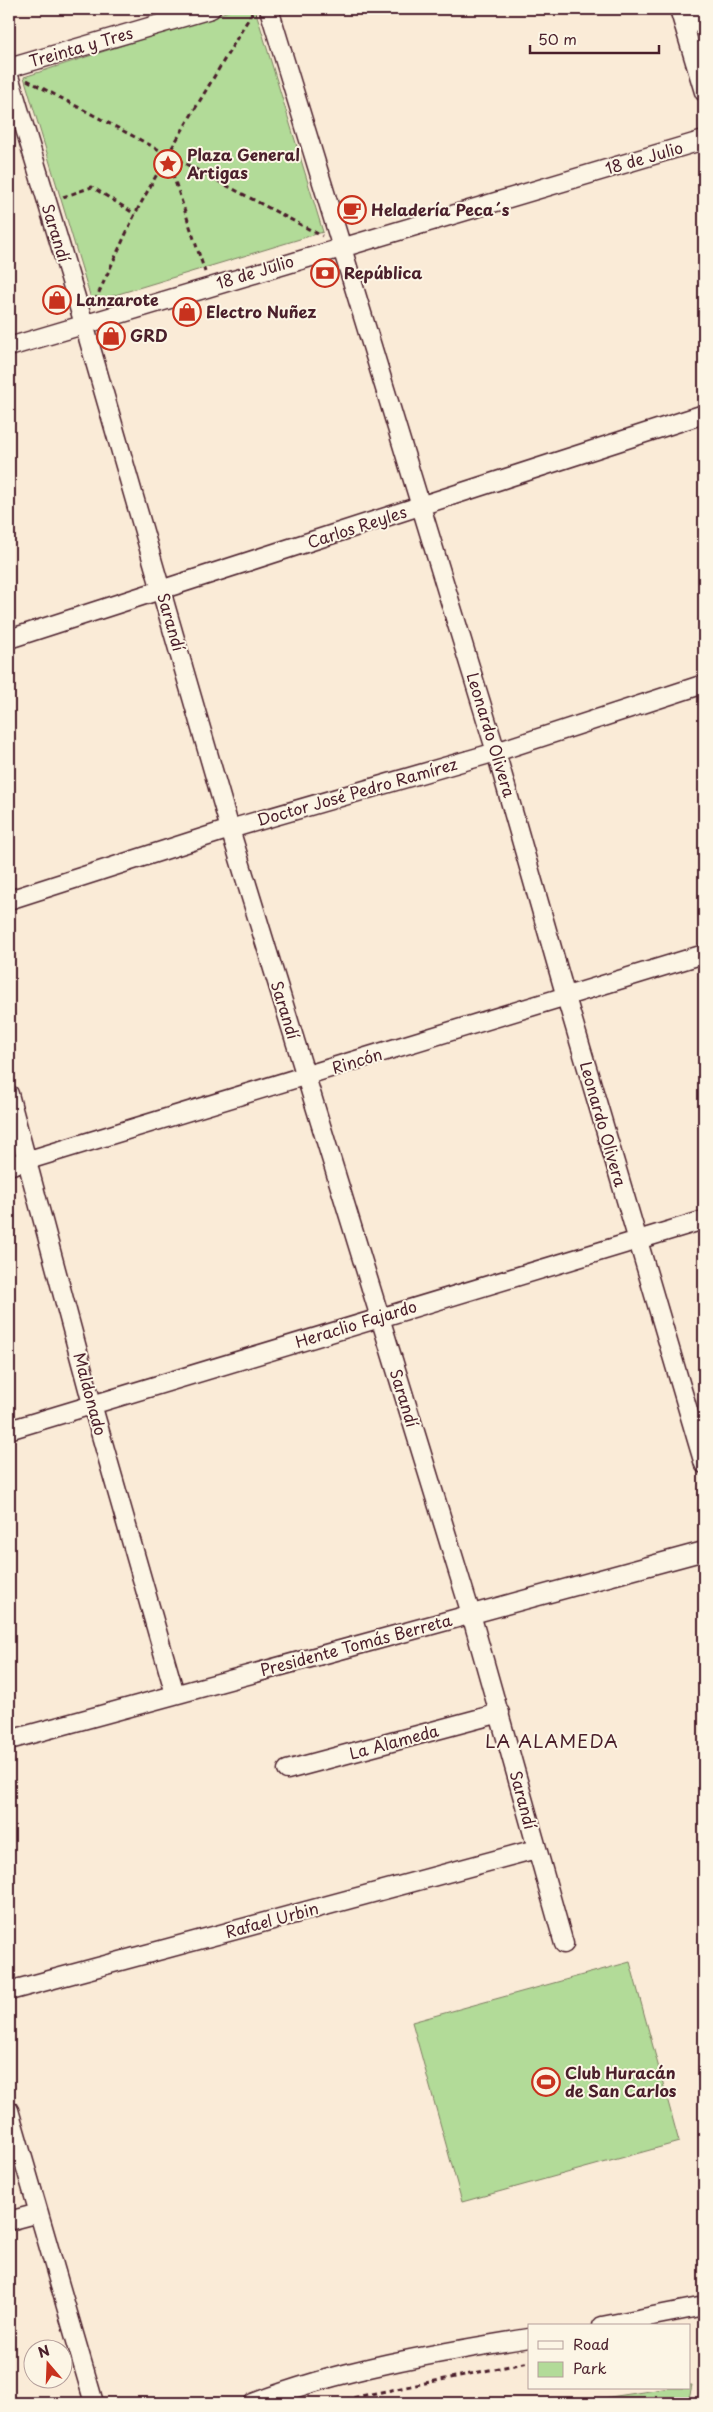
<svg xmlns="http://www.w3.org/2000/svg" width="713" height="2412" viewBox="0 0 713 2412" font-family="'Playpen Sans',sans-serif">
	<rect width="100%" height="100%" fill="#faebd7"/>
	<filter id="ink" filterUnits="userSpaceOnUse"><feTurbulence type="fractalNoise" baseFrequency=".02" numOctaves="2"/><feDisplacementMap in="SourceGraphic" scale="10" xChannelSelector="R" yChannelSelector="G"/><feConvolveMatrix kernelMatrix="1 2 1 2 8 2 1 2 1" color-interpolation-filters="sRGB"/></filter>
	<g filter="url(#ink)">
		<path fill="#b2db98" stroke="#7e7d62" d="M235 9H255L323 232 92 302 24 77Z
			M630 1962 679 2142 462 2202 412 2022Z
			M689 2385H692L688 2403H571L669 2388H689Z"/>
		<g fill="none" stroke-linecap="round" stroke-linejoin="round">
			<defs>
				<path id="minor" d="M269 9 496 752 566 997 704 1464
					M679 9 704 92
					M684 26 704 20
					M9 68 211 9
					M9 76 84 324 230 829 471 1614 564 1944
					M9 347 704 140
					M9 639 704 414
					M9 900 230 829 496 752 704 684
					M9 1094 92 1404 175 1694
					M9 1166 704 954
					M9 1430 704 1220
					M9 1740 704 1551
					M287 1770 500 1713
					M9 1991 536 1849
					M9 2110 94 2403
					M9 2221 39 2213
					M602 2326 704 2306
					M253 2403C341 2369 436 2353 529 2338"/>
			</defs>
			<use href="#minor" stroke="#4a1f2b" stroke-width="21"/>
			<path stroke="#4a1f2b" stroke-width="3" stroke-dasharray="5 4" stroke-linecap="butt" d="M27 80 322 236
				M167 157 205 272
				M63 197 92 187 135 214
				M95 301 135 214 167 156 252 13
				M327 2403 529 2362"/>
			<use href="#minor" stroke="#fcf5e5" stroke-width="18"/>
		</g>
	</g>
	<defs>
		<symbol id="sight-ring" viewBox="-11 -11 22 22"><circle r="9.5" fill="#fcf5e5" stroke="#c8321e" stroke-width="1.5"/><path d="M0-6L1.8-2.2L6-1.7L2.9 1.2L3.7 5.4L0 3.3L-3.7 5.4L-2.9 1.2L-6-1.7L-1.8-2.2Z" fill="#c8321e"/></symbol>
		<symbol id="cafe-ring" viewBox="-11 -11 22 22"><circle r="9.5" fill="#fcf5e5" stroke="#c8321e" stroke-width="1.5"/><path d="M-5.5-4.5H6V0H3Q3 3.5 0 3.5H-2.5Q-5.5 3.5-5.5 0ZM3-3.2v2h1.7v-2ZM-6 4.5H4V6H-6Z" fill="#c8321e"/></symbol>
		<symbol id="bank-ring" viewBox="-11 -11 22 22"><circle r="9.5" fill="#fcf5e5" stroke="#c8321e" stroke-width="1.5"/><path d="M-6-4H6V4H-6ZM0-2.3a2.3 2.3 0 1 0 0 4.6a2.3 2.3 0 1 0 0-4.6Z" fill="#c8321e"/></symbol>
		<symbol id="shop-ring" viewBox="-11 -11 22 22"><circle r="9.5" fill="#fcf5e5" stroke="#c8321e" stroke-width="1.5"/><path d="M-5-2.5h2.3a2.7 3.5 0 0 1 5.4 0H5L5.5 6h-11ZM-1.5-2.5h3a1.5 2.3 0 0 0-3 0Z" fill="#c8321e"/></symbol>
		<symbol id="stadium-ring" viewBox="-11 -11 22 22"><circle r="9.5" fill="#fcf5e5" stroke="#c8321e" stroke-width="1.5"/><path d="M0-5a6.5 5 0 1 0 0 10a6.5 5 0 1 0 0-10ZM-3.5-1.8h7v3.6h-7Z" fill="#c8321e"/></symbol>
	</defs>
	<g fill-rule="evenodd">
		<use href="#sight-ring" x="152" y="148" width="32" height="32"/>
		<use href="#cafe-ring" x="336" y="194" width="32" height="32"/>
		<use href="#bank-ring" x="309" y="257" width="32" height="32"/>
		<use href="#shop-ring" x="41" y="284" width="32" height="32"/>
		<use href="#shop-ring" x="171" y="296" width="32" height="32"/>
		<use href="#shop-ring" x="95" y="320" width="32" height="32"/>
		<use href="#stadium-ring" x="530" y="2066" width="32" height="32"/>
	</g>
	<g text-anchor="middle" stroke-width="4" stroke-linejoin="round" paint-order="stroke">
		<g font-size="16" fill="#4a1f2b" stroke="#fcf5e5">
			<text transform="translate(81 47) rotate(-16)" y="6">Treinta y Tres</text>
			<text transform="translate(644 158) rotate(-16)" y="6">18 de Julio</text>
			<text transform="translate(56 233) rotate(73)" y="6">Sarandí</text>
			<text transform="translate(255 272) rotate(-17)" y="6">18 de Julio</text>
			<text transform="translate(357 527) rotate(-18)" y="6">Carlos Reyles</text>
			<text transform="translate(171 622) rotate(74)" y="6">Sarandí</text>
			<text transform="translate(491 735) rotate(73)" y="6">Leonardo Olivera</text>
			<text transform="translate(357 792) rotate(-16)" y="6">Doctor José Pedro Ramírez</text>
			<text transform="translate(285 1010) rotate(73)" y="6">Sarandí</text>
			<text transform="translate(357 1061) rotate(-17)" y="6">Rincón</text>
			<text transform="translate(603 1124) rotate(74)" y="6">Leonardo Olivera</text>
			<text transform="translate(356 1324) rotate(-17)" y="6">Heraclio Fajardo</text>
			<text transform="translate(90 1394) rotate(75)" y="6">Maldonado</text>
			<text transform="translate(404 1398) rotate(73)" y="6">Sarandí</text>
			<text transform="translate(356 1645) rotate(-15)" y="6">Presidente Tomás Berreta</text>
			<text transform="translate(394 1742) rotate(-15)" y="6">La Alameda</text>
			<text transform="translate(523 1800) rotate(75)" y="6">Sarandí</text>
			<text transform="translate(272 1920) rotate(-15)" y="6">Rafael Urbin</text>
		</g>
		<g font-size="16" font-weight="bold" fill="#4a1f2b" stroke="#fcf5e5" text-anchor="start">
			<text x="187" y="161">Plaza General<tspan x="187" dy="18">Artigas</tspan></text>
			<text x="371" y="216">Heladería Peca´s</text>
			<text x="344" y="279">República</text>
			<text x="76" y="306">Lanzarote</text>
			<text x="206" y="318">Electro Nuñez</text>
			<text x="130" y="342">GRD</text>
			<text x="565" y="2079">Club Huracán<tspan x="565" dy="18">de San Carlos</tspan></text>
		</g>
		<g font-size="18" letter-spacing="1" fill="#4a1f2b" stroke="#fcf5e5">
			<text x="552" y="1748">LA ALAMEDA</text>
		</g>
	</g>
	<rect width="713" height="2412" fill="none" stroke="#fcf5e5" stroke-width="30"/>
	<rect x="15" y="15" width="683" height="2382" fill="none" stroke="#4a1f2b" stroke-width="2" filter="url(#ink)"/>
	<rect x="528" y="2324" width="162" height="65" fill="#fcf5e5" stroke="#b59f9b"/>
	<rect x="538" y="2341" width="25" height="8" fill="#fcf5e5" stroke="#b59f9b"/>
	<text x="573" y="2350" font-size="15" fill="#4a1f2b">Road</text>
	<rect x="538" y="2362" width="25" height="15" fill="#b2db98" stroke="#b59f9b"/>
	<text x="573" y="2374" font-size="15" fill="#4a1f2b">Park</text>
	<g transform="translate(48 2364) rotate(341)"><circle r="24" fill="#fcf5e5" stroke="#b59f9b"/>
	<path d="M0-4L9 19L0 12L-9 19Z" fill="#c8321e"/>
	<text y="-8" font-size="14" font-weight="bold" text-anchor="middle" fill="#4a1f2b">N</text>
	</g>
	<path d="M530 45v8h129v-8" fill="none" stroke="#4a1f2b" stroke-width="2.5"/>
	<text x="538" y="45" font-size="15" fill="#4a1f2b" stroke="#fcf5e5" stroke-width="4" paint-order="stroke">50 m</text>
</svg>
